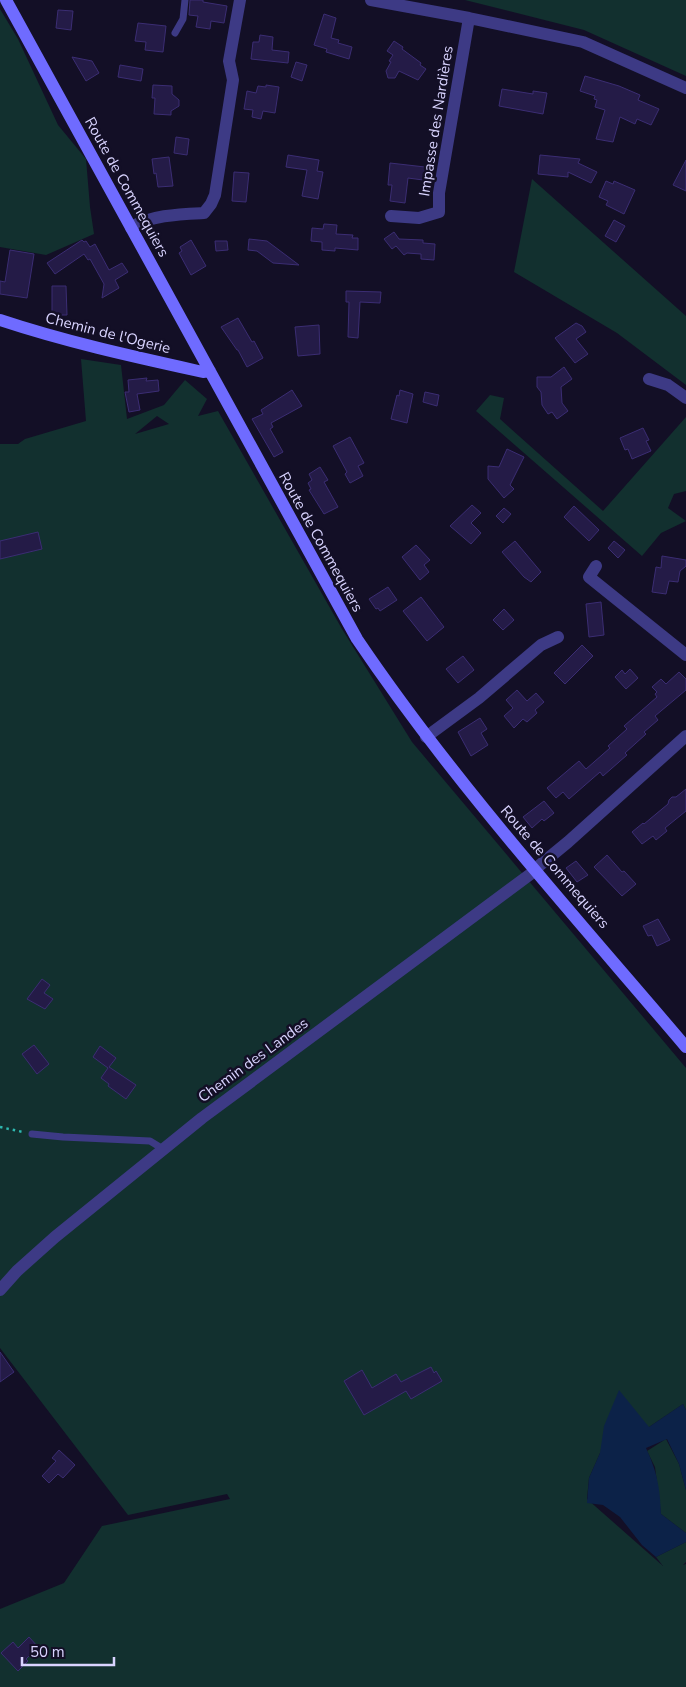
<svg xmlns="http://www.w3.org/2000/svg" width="686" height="1687" viewBox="0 0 686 1687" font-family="'Nunito Sans',sans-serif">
	<rect width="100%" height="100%" fill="#130f26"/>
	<path fill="#12302f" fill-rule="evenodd" d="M465 0H686V76L584 30Z
		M0 9 18 39 58 125 86 159 90 207 94 234 46 255 0 247Z
		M532 179 686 316V385L617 333 514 272Z
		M81 359 121 365 127 419 164 405 185 380 207 399 198 416 218 411 342 629 412 742 686 1068V1410L683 1404 649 1427 600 1453 589 1478 587 1499 663 1566 656 1557 686 1542V1562L683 1565 686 1564V1687H0V1609L64 1583 102 1526 230 1499 227 1494 128 1515 0 1348V444H18L25 439 86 421ZM157 416 169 424 135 434Z
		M490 395 504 398 500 419 603 511 686 417V491L674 494 668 508 686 521 661 533 642 556 476 411Z
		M666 1439 679 1464 686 1490V1533L661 1514 655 1467 647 1451Z"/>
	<path fill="#0c2248" d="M619 1390 649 1427 683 1404 686 1410V1490L679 1464 667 1439 646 1448C657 1472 660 1487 661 1514L686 1533V1542L656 1557 642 1545 620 1517 603 1505 587 1503 589 1478 600 1453 604 1426Z"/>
	<path fill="#241b47" stroke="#3b2d73" d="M190 0H203V2L227 6 224 23 211 21 210 29 196 27 198 16 189 15Z
		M58 10 73 11 71 30 56 28Z
		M324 14 336 18 331 38 339 40 338 43 352 47 349 59 326 52 327 49 314 45Z
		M138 23 166 26 163 52 145 50 146 42 135 41Z
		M260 35 273 37 272 50 289 52 288 63 251 59 253 42H259Z
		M394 41 403 47 402 49 421 63 420 65 426 69 418 80 399 71 395 78H388L386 71 391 62 389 61 393 55 387 51Z
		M72 57 92 61 99 73 86 81Z
		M296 62 307 65 302 81 291 77Z
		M120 65 143 69 141 81 118 77Z
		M585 76 619 86 640 95 638 100 659 109 651 125 637 119 635 124 620 117 613 142 596 139 605 110 595 107 597 100 594 99 595 96 580 91Z
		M153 85 172 86V94L179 100V106L171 111V115L154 114 155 98H152Z
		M266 85 279 87 275 113 263 111 261 119 252 117 253 110 244 109 247 91 256 93 258 86 266 87Z
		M502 89 533 94V91L547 93 543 114 499 106Z
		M176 137 189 139 187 155 174 153Z
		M288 155 319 160 317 171 323 172 318 199 302 196 307 170 286 167Z
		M540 155 580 159 578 163 597 172 591 183 568 172V177L538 174Z
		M169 157 173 186 158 187 156 173 154 174 152 159Z
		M686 160V191L673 185Z
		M390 163 425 167 423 180 408 178 405 203 390 201 392 185H388Z
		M234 172 249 173 246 202 232 201Z
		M606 181 613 184 614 181 635 190 624 214 606 205 608 201 599 197Z
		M614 220 625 226 616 242 605 236Z
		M324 224 337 225 336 234 353 235 352 238H358V250L335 248V251L322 250V242L311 241 312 228 323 229Z
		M394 232 399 239 423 240V243L435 244 434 260 421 259V254L407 253 404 255 396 246 392 249 384 239Z
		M249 239 267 241 299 265 273 263 257 251 248 250Z
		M82 240 84 242 86 241 90 247 95 244 109 270 122 263 128 272 115 280 119 288 102 298 104 284 90 259 88 260 84 254 55 274 47 263Z
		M191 240 206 266 191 275 179 253 182 251 180 247Z
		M215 241H227L228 250 216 251Z
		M10 250 34 254 27 298 0 294V281L5 282Z
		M52 286H66L67 315H52Z
		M346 291 381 292 380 303 360 302 358 338 348 337 349 302H346Z
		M238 318 252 342 254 341 263 358 247 367 238 350H237L221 327Z
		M576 323 582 326 586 332 576 339 588 354 575 363 555 338Z
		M319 325 320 354 298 356 295 327Z
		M564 367 572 379 561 387 562 403 568 411 557 419 552 412 548 414 542 405 541 392 537 387V377H551Z
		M147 378 146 381 158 380 159 391 137 394 140 410 129 412 125 392H129L128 380Z
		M292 390 302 406 271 423 273 427 270 429 283 452 274 457 252 419 263 414 261 410Z
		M400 390 413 394 407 423 391 419 397 395 399 396Z
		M425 392 439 395 437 406 423 402Z
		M643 428 649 440 646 441 651 451 632 459 628 449 625 450 620 438Z
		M350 437 364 463 358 466 363 476 350 483 345 474 347 472 333 446Z
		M507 449 524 457 510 485 514 489 504 498 488 479V466L499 467Z
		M320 467 328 480 324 482 338 507 324 514 309 490 311 489 308 483 312 480 309 474Z
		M472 505 481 513 471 523 481 533 471 544 450 526Z
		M574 506 599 530 589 541 564 517Z
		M504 508 511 514 503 523 496 516Z
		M38 532 42 549 0 559V541Z
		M515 541 541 572 531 582 524 577 502 552Z
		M614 541 625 550 618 558 608 548Z
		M416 545 430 560 424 565 429 572 420 580 402 557Z
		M662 556 686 560V566L680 571 678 582 669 581 666 594 652 592 656 567 661 568Z
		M388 587 397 600 380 611 378 608 376 609 369 599Z
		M421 597 444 627 427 641 403 611Z
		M601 602 604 635 589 637 586 604Z
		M504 609 514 620 503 630 493 620Z
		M582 645 593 656 565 684 554 673Z
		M463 656 474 670 458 683 446 669Z
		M630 669 638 678 626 689 615 677 622 670 625 674Z
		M679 672 686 679V690L655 716 658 720 644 732 646 734 625 753 627 755 603 776 600 772 569 799 563 792 556 798 547 788 579 761 586 769 610 748 608 746 627 729 624 726 657 697 655 694 657 692 652 687 661 679 666 684Z
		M517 690 527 701 536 693 544 702 535 710 537 713 527 722 523 719 514 728 504 716 513 708 506 700Z
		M480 718 487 729 481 733 488 745 471 756 458 732Z
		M686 789V811L665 828 667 831 656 840 653 836 642 844 632 832 643 823 644 824 668 804 669 800 672 797H676Z
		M544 801 554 813 544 821 542 819 532 828 523 817Z
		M607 855 622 872 624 871 636 884 622 896 594 867Z
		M576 861 588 875 577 882 566 868Z
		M658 919 670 940 657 946 652 935 648 936 643 926Z
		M42 979 50 985 44 993 53 999 45 1009 27 999Z
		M34 1045 49 1064 37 1074 22 1054Z
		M100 1046 116 1058 109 1067 136 1085 126 1099 108 1086 109 1084 101 1078 108 1068 93 1057Z
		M0 1352 14 1372 0 1382Z
		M431 1367 434 1373 436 1371 442 1381 411 1399 406 1391 364 1415 344 1381 362 1370 372 1388 396 1374 401 1382Z
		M59 1450 75 1465 63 1478 58 1474 49 1483 42 1476 56 1461 52 1458Z
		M29 1637 38 1647 26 1659 28 1661 18 1671 1 1653 13 1642 18 1648Z"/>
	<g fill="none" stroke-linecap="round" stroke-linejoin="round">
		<path stroke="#2fb8b0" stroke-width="2.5" stroke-dasharray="2.5 4" stroke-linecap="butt" d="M0 1127 23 1132"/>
		<path stroke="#3d3a85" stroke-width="7" d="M175 33 183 19 185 0
			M32 1134 63 1137 150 1141 163 1149"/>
		<path stroke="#3d3a85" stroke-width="12" d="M371 0 469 18 583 42 686 88
			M391 216 419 218 439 212V193L469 18
			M131 228C148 215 183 214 204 213L211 204 215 195 233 80 229 61 240 0
			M649 379 668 385 686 398
			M596 566 589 577 686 655
			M426 737 479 698 541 645 558 637
			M0 1290 17 1271 55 1237 202 1118 536 870 540 865 568 842 686 736"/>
		<path stroke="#6f6bff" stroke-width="12" d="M6 0 357 639C455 784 573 914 686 1047
			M0 320C66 342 135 357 203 372L210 371"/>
	</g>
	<g text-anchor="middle" stroke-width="5" stroke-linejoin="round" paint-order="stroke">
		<g font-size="15" fill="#d9d4ff" stroke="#130f26">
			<text transform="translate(436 121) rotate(-81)" y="5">Impasse des Nardières</text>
			<text transform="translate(127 187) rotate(61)" y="5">Route de Commequiers</text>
			<text transform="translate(108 333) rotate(14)" y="5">Chemin de l'Ogerie</text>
			<text transform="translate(321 542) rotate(61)" y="5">Route de Commequiers</text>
			<text transform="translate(555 867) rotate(49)" y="5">Route de Commequiers</text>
			<text transform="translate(253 1060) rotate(-36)" y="5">Chemin des Landes</text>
		</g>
	</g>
	<path d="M22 1657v8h92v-8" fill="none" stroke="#d9d4ff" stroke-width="2.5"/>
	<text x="30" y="1657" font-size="15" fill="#d9d4ff" stroke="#130f26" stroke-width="4" paint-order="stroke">50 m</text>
</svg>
